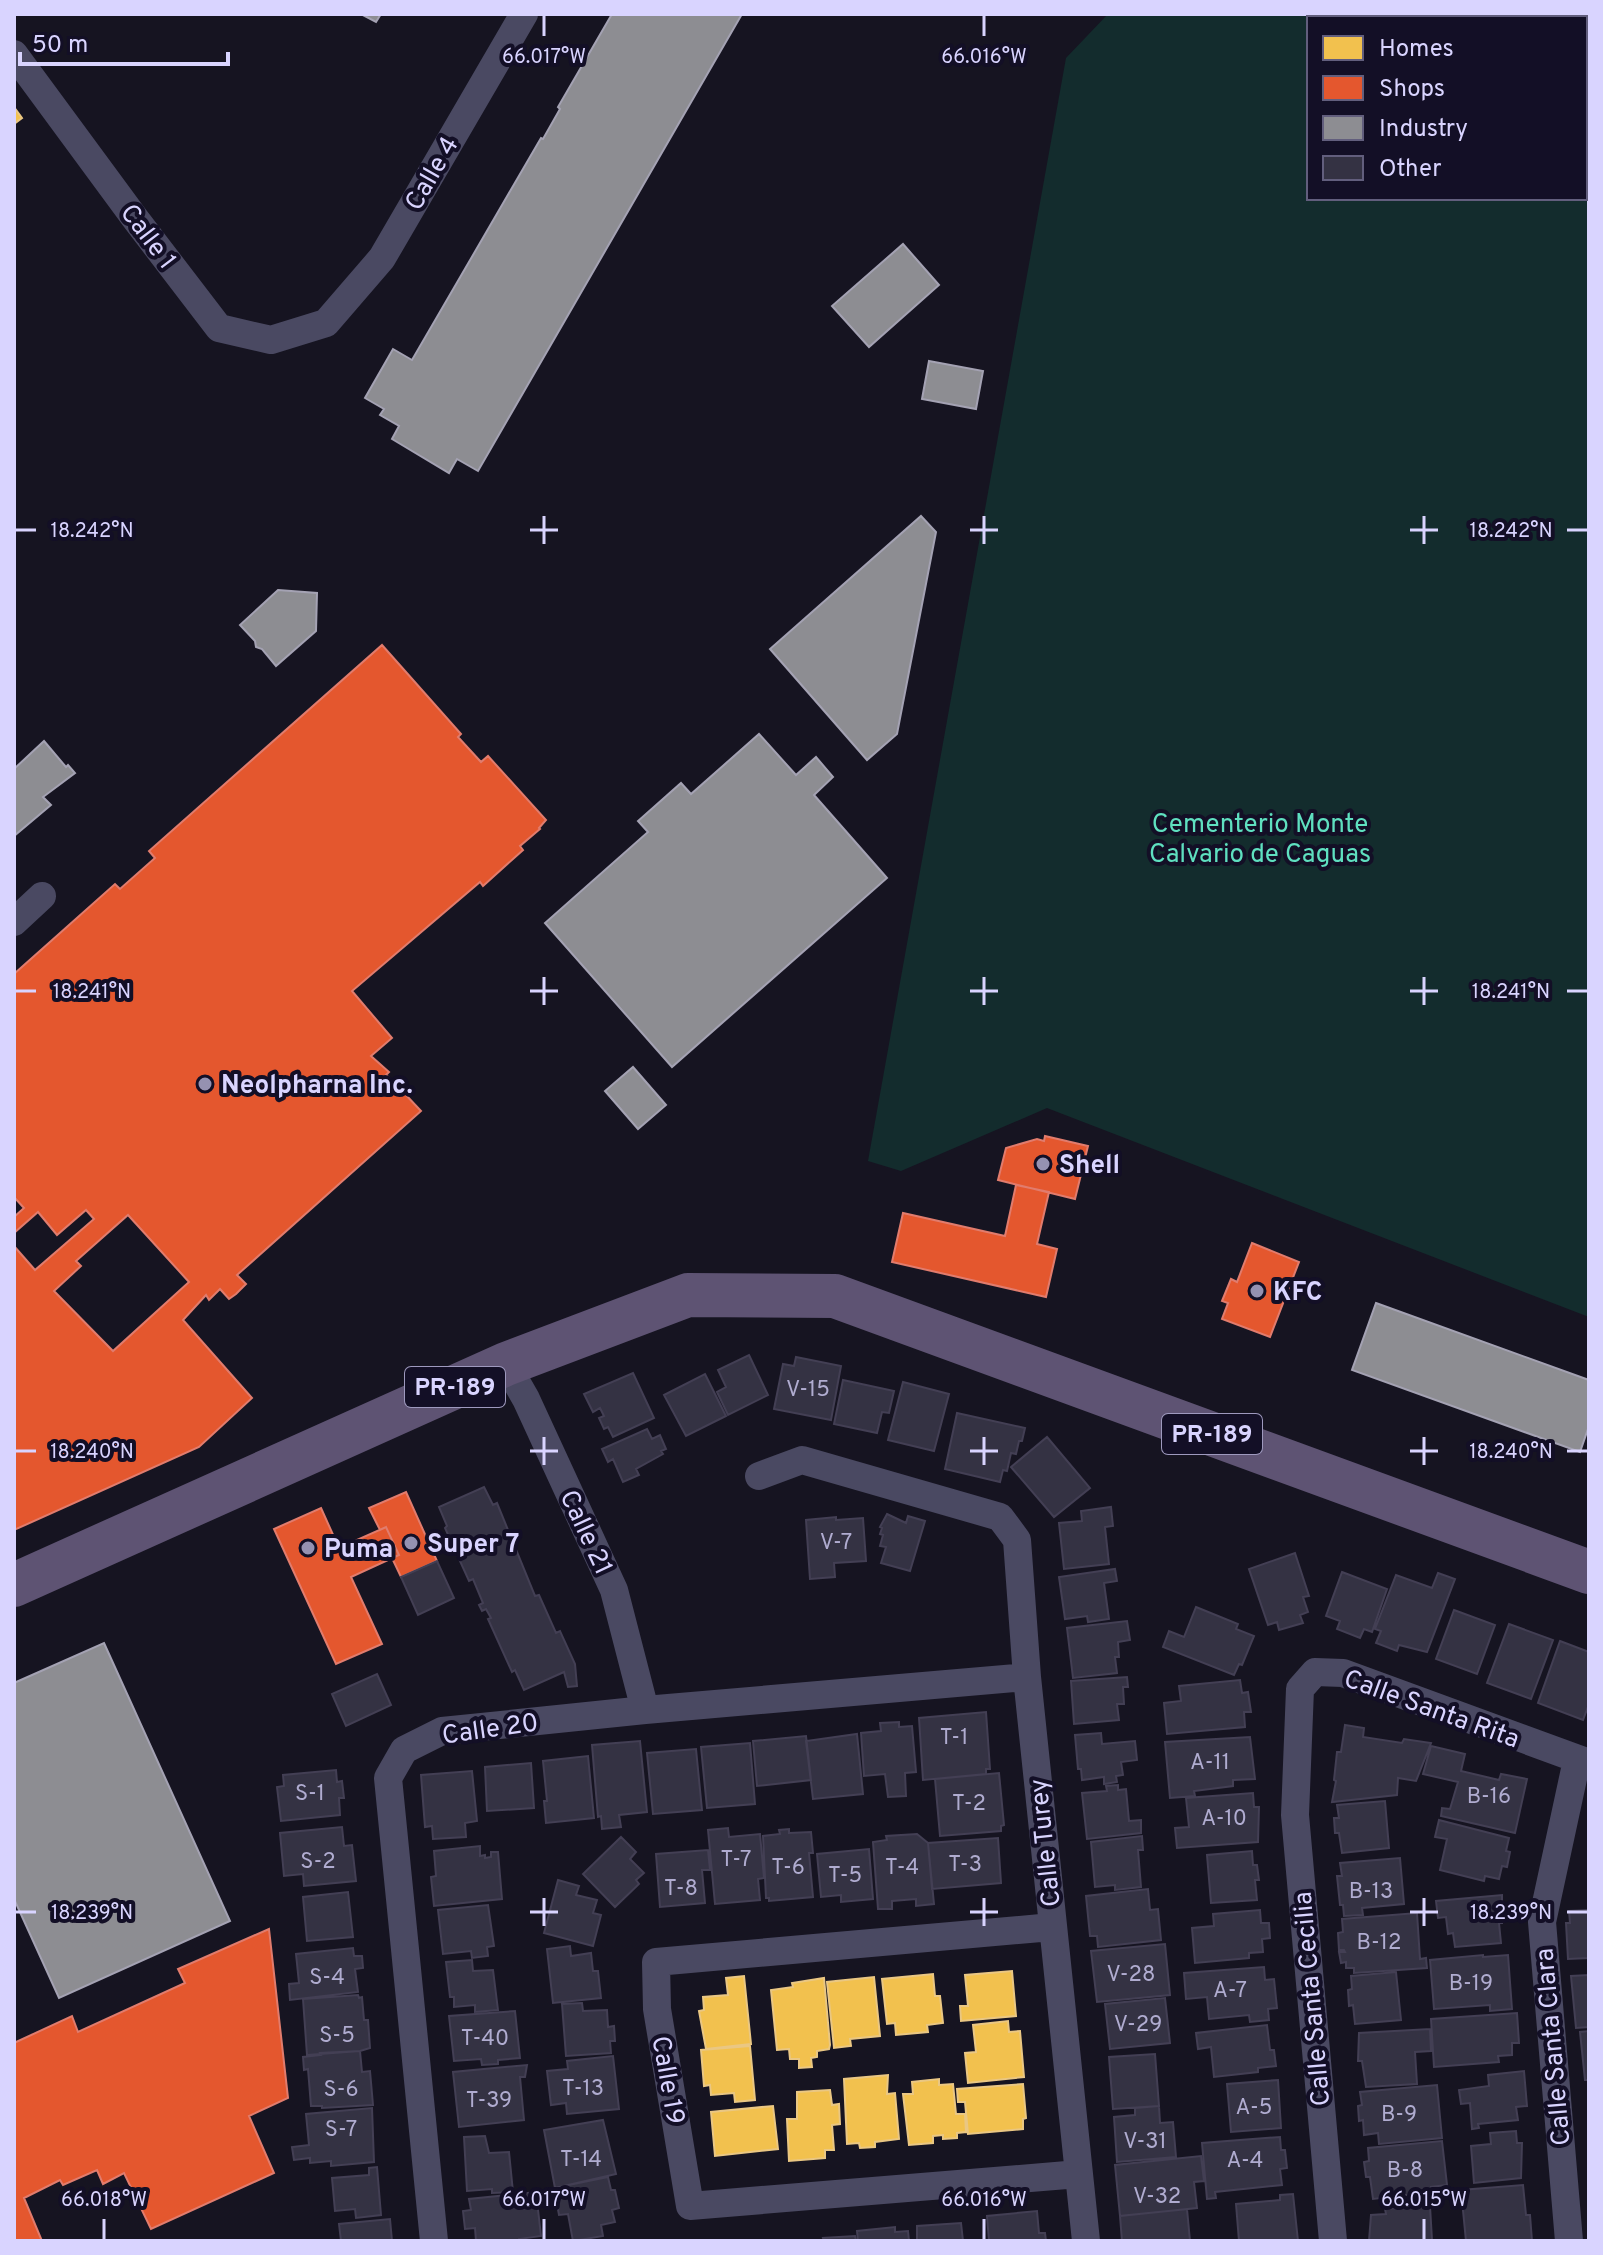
<svg xmlns="http://www.w3.org/2000/svg" width="1603" height="2255" viewBox="0 0 1603 2255" font-family="Overpass,sans-serif">
	<rect width="100%" height="100%" fill="#161421"/>
	<path fill="#132c2d" fill-rule="evenodd" d="M1108 14H1589V1317L1047 1108 901 1171 868 1161 1066 58ZM1309 18H1585V198H1309Z"/>
	<path fill="#f2c14e" stroke="#eac783" stroke-width="2" d="M14 107 22 118 14 124Z
		M1012 1971 1016 2016 961 2021 960 2006H968L965 1975Z
		M933 1974 935 1996H940L943 2023 927 2025 928 2032 896 2035 895 2023 887 2024 882 1979Z
		M744 1976 751 2044 706 2049 699 2011 704 2010 703 1997 728 1995 726 1978Z
		M874 1977 880 2036 850 2039 851 2046 834 2048 827 1982Z
		M824 1978 830 2045 829 2049 817 2051V2057L811 2058 812 2067 799 2068V2059H790L789 2049 777 2050 771 1990 793 1987 792 1983Z
		M1008 2021 1009 2032 1020 2031 1024 2077 968 2083 965 2053 976 2052 973 2025Z
		M750 2046 755 2100 735 2102 734 2093 711 2095 710 2085 704 2086 701 2050Z
		M888 2075 887 2094 895 2093 899 2139 875 2142V2147L860 2148 859 2143 847 2144 844 2079Z
		M939 2079V2085L953 2084 956 2114H965L966 2132 957 2133V2138L943 2139V2135L933 2136V2143L909 2145 903 2094H913L912 2082Z
		M1023 2084 1026 2118 1023 2119V2129L968 2134 965 2102H958L957 2089Z
		M830 2090 832 2105 839 2104 840 2124 832 2125 834 2150H825V2158L789 2161 787 2119H797V2092Z
		M773 2106 778 2149 715 2156 711 2112Z"/>
	<path fill="#e4572e" stroke="#e17c6d" stroke-width="2" fill-rule="evenodd" d="M382 645 461 734 458 737 481 762 488 756 546 820 539 828 540 829 520 846 523 850 483 886 480 882 352 991 392 1038 371 1056 389 1072 386 1075 406 1092 405 1094 421 1111 237 1275 246 1284 236 1294 229 1299 220 1289 209 1300 206 1295 183 1320 252 1398 199 1447 14 1530V1246L35 1270 94 1219 86 1210 57 1235 38 1212 14 1233V1217L24 1208 14 1197V974L115 884 120 889 155 858 149 851ZM128 1215 189 1282 113 1351 54 1291 81 1266 76 1261Z
		M1045 1136 1088 1146 1075 1199 998 1180 1006 1148 1037 1139 1044 1141Z
		M1016 1185 1049 1192 1037 1244 1057 1249 1046 1297 892 1262 903 1213 1005 1236Z
		M1252 1243 1299 1262 1270 1337 1222 1319 1228 1303 1222 1301 1231 1279 1237 1282Z
		M406 1492 437 1561 401 1577 392 1558 399 1555 386 1527 380 1530 369 1508Z
		M321 1508 339 1548 386 1527 399 1555 351 1577 382 1644 336 1664 274 1529Z
		M269 1929 288 2098 249 2116 274 2173 151 2229 124 2173 103 2184 97 2170 63 2185 60 2180 24 2198 42 2241H14V2043L72 2016 78 2032 185 1983 178 1969Z"/>
	<path fill="#8d8d92" stroke="#a4a2b3" stroke-width="2" d="M361 14H381L376 22Z
		M612 14H742L478 471 457 459 449 473 392 439 399 426 380 415 384 409 365 398 393 349 412 360 541 138 543 139 560 109 558 107Z
		M903 244 939 285 869 347 832 306Z
		M929 361 983 371 976 409 922 399Z
		M921 516 936 532 897 734 867 760 770 649Z
		M278 590 317 593 316 631 276 666 262 649 256 647 255 641 240 625Z
		M759 734 796 775 816 757 833 777 814 795 887 878 672 1067 545 923 648 832 638 821 681 783 691 794Z
		M44 741 66 767 68 765 75 773 43 797 51 805 14 836V769Z
		M633 1067 666 1105 638 1129 605 1091Z
		M1376 1303 1589 1380V1426L1580 1452 1352 1370Z
		M104 1643 230 1921 59 1998 14 1899V1683Z"/>
	<path fill="#343243" stroke="#433f54" stroke-width="2" d="M749 1355 768 1395 728 1415 717 1392 726 1387 718 1370Z
		M796 1357 841 1366 831 1420 774 1409 783 1364 794 1366Z
		M633 1373 654 1418 613 1437 608 1427 604 1429 599 1418 604 1416 600 1408 593 1412 584 1394Z
		M705 1374 726 1416 686 1436 664 1395Z
		M843 1380 894 1391 889 1413 882 1412 877 1433 834 1424Z
		M903 1382 949 1394 934 1451 888 1440Z
		M957 1413 1025 1428 1022 1441H1019L1016 1454 1011 1453 1007 1471 1003 1470 1000 1482 945 1469Z
		M647 1429 652 1439 660 1435 666 1449 661 1451 663 1454 636 1469 639 1475 623 1482 613 1459 608 1462 602 1449Z
		M1047 1437 1090 1488 1054 1517 1011 1467Z
		M484 1487 493 1505 497 1503 535 1596 539 1595 556 1633 560 1631 575 1664 577 1686 568 1687 564 1672 524 1690 515 1670 512 1672 488 1619 491 1618 486 1609 482 1611 479 1605 483 1603 473 1579 469 1581 445 1528 447 1526 439 1507Z
		M1111 1507 1113 1526 1105 1527 1109 1564 1064 1569 1059 1523 1082 1521 1081 1511Z
		M887 1514 906 1523 908 1516 925 1521 910 1571 881 1563 886 1547 880 1546 883 1535 880 1534 882 1528 880 1527Z
		M836 1517V1520L863 1518 866 1561 834 1563 835 1577 810 1579 806 1520Z
		M1295 1553 1309 1596 1303 1597 1308 1612 1300 1615 1303 1623 1279 1630 1277 1622 1268 1625 1249 1569Z
		M437 1561 454 1598 418 1615 401 1577Z
		M1115 1569 1117 1581 1104 1583 1109 1619 1088 1622 1087 1616 1065 1619 1059 1577Z
		M1342 1572 1387 1589 1372 1632 1364 1629 1360 1638 1337 1629 1340 1621 1326 1616Z
		M1438 1573 1455 1579 1427 1652 1399 1645 1397 1651 1376 1643 1381 1631 1375 1629 1396 1575 1432 1588Z
		M1196 1607 1238 1624 1236 1629 1254 1636 1242 1665 1239 1664 1234 1675 1163 1647 1169 1631 1184 1637Z
		M1454 1610 1495 1625 1477 1674 1436 1659Z
		M1127 1621 1130 1640 1118 1642 1119 1657H1115L1117 1673 1073 1678 1067 1628Z
		M1509 1624 1553 1640 1531 1699 1487 1683Z
		M1560 1641 1589 1652V1704L1583 1720 1538 1703Z
		M377 1674 391 1705 346 1726 332 1694Z
		M1127 1677 1128 1687H1123L1124 1704H1117L1119 1720 1074 1724 1071 1681Z
		M1240 1680 1242 1693 1248 1692 1251 1712H1244L1245 1727 1167 1734 1164 1703 1181 1701 1179 1686Z
		M986 1712 990 1769H986V1774L923 1780 919 1718Z
		M899 1722V1727L912 1726 916 1772 905 1773 906 1796 888 1797 885 1774 864 1776 861 1733 881 1731 880 1723Z
		M1345 1725 1364 1728 1363 1737 1402 1743 1404 1739 1431 1743 1416 1781 1398 1778 1397 1795 1332 1802 1336 1781 1334 1780 1337 1752H1341Z
		M1101 1733 1102 1744 1135 1741 1137 1760 1121 1762 1123 1775 1116 1776 1117 1782 1104 1784V1777L1082 1780 1081 1769H1078L1075 1735Z
		M857 1734 863 1794 813 1799 806 1741Z
		M806 1736 811 1780 757 1786 753 1741Z
		M1250 1737 1255 1779 1233 1780V1786L1194 1791 1195 1796 1170 1798 1165 1742Z
		M640 1741 647 1812 619 1815 621 1827 602 1829 601 1816 598 1817 592 1745Z
		M750 1743 755 1804 707 1808 701 1747Z
		M1431 1746 1465 1754 1461 1771 1499 1780 1501 1774 1527 1779 1515 1833 1441 1816 1442 1808 1450 1809 1458 1782 1423 1774Z
		M696 1749 702 1810 653 1814 647 1753Z
		M588 1756 594 1818 546 1823 544 1801H547L543 1761Z
		M531 1763 534 1808 487 1811 485 1767Z
		M336 1770 337 1782 342 1781 344 1798H339L340 1815 281 1821 277 1787 284 1786 283 1775Z
		M472 1771 477 1821 465 1823 466 1837 433 1839 432 1826 425 1827 421 1775Z
		M999 1773 1004 1825 1001 1826V1831L940 1836 935 1779Z
		M1118 1785V1790L1126 1789 1129 1821 1141 1820V1833L1087 1839 1082 1793 1107 1791 1106 1786Z
		M1253 1793 1254 1807H1259L1258 1842 1177 1848 1175 1828 1189 1827 1186 1798Z
		M1385 1801 1389 1848 1342 1853 1339 1833H1335L1334 1818H1339L1337 1805Z
		M1439 1820 1509 1838 1506 1851 1510 1852 1507 1867 1502 1866 1499 1879 1485 1876 1484 1881 1440 1870 1447 1839 1435 1837Z
		M342 1827 344 1846 352 1845 356 1881 304 1886 303 1874 284 1876 280 1833Z
		M728 1828 729 1837 760 1834 764 1878 758 1879 760 1900 715 1904 708 1830Z
		M789 1829V1833L811 1832 813 1853H809L813 1897 769 1901V1898H766L763 1836 780 1834 779 1830Z
		M917 1834 928 1843 934 1904 916 1906V1899L892 1901V1909H878L873 1842 887 1840 886 1836Z
		M1142 1836 1143 1850H1138L1141 1887 1115 1890V1885L1095 1887 1091 1842Z
		M621 1837 636 1852 630 1859 644 1873 636 1880 639 1884 615 1907 583 1874Z
		M998 1838 1001 1883 932 1889 928 1843Z
		M480 1846V1856L485 1855V1858L491 1857V1852H498L502 1899 434 1906 431 1877 436 1876 434 1851Z
		M869 1849 873 1899 841 1902V1895L821 1897 817 1854Z
		M708 1850 710 1870H702L705 1903 660 1907 656 1854Z
		M1252 1851 1253 1865H1257L1259 1880H1255L1257 1900 1211 1903 1207 1855Z
		M1400 1858 1404 1904 1362 1908 1363 1915 1344 1916 1343 1905H1340L1337 1876H1342L1340 1863Z
		M558 1880 579 1886 576 1895 597 1900 593 1913 601 1915 593 1946 544 1933Z
		M1148 1889 1150 1910 1158 1909 1161 1940 1098 1947 1097 1936H1090L1086 1896Z
		M348 1892 353 1937 307 1941 303 1897Z
		M1502 1895V1923H1499L1501 1943 1455 1947 1453 1933 1448 1934 1446 1917 1438 1918 1436 1901Z
		M488 1905 494 1946 487 1947 488 1956 472 1958 471 1951 443 1954 438 1910Z
		M1260 1910 1261 1923H1269L1270 1938 1262 1939 1263 1952 1249 1953V1958L1195 1963 1192 1928 1214 1926 1213 1914Z
		M1589 1910V1958L1568 1959 1566 1923H1570L1569 1911Z
		M1417 1913 1420 1959 1426 1958 1427 1968 1354 1973V1968H1346V1962L1341 1963 1339 1952H1345L1344 1950H1339L1338 1933 1343 1932 1342 1919Z
		M1165 1944 1170 1995 1097 2002 1091 1951Z
		M570 1946 571 1956 591 1953 593 1971H598L601 1998 553 2003 547 1949Z
		M353 1948 354 1956H362L363 1968 355 1969 358 1992 290 2000 289 1984 299 1983 296 1954Z
		M1483 1955V1957L1508 1955 1512 2009 1490 2011V2005L1434 2009 1430 1960Z
		M472 1960 473 1971 493 1970 498 2010 475 2012V2005L454 2007V1997H450L446 1962Z
		M1264 1967 1265 1980 1274 1979 1277 2008 1268 2009 1269 2020 1250 2022 1249 2015 1209 2019 1207 1997 1186 1999 1184 1973Z
		M1396 1972 1401 2020 1355 2024 1353 2005 1349 2006 1348 1990 1352 1989 1351 1976Z
		M1589 1975V2027L1576 2028 1571 1976Z
		M358 1995 359 1998 362 1997 364 2020H368L370 2048 360 2051 307 2055 303 1999Z
		M1165 1998 1170 2043 1110 2049 1105 2004Z
		M582 2003 583 2011 607 2010 608 2027 614 2026 615 2041H610L611 2053 566 2056 562 2004Z
		M515 2011 520 2058 498 2060V2064L482 2065 481 2059 454 2061 449 2016Z
		M1517 2013 1519 2043H1512V2055L1498 2056 1499 2062 1434 2067 1431 2019Z
		M1267 2025 1270 2050H1274L1276 2066 1258 2068V2072L1214 2077 1211 2047 1198 2049 1196 2033Z
		M1430 2029 1431 2051 1415 2052 1417 2084 1366 2087 1362 2061H1358L1359 2033Z
		M1589 2031V2080H1585L1580 2032Z
		M360 2051 362 2072 370 2071 373 2105 322 2108V2106H311L308 2069 304 2070 303 2057 321 2055 320 2053Z
		M1155 2054 1159 2106 1113 2109 1109 2057Z
		M613 2056 619 2109 567 2114 566 2103 551 2105 547 2071 568 2069 567 2061Z
		M527 2065 525 2077H520L524 2120 459 2127 453 2072Z
		M1524 2071 1527 2106 1516 2107 1518 2120 1478 2124 1479 2128 1472 2129 1470 2103 1461 2104 1459 2090 1489 2086 1488 2075Z
		M1278 2080 1281 2128 1231 2132 1227 2084Z
		M1437 2085 1442 2138 1379 2144 1378 2133 1364 2135 1363 2120 1359 2121 1358 2106 1362 2105 1360 2092Z
		M1159 2106 1160 2123 1173 2122 1176 2157 1117 2162 1114 2117 1135 2115V2108Z
		M372 2108 374 2162 331 2166V2161L310 2163V2158L294 2160 292 2147 309 2145 306 2114Z
		M603 2120 616 2174 555 2188 544 2130Z
		M1516 2131 1517 2143H1522L1521 2178 1474 2183 1471 2146 1491 2144 1490 2133Z
		M485 2136 489 2153 509 2152 513 2192 492 2193V2189L467 2191 464 2137Z
		M1280 2137 1281 2150H1285L1287 2168 1280 2169 1282 2185 1215 2192 1216 2198 1207 2199 1202 2143Z
		M1442 2141 1447 2185 1431 2187V2192L1373 2199 1370 2177H1366L1364 2162 1369 2161 1368 2148Z
		M1201 2156 1204 2181 1194 2182 1197 2208 1120 2216 1115 2165Z
		M377 2167 381 2215 356 2218 355 2209 335 2211 332 2178 369 2175V2168Z
		M608 2177 611 2190H615L619 2208 612 2210 615 2222 601 2225 603 2236 573 2241 568 2214 559 2215 554 2188Z
		M1523 2185 1526 2215H1530L1532 2241H1466L1461 2190Z
		M536 2192 541 2236 519 2239V2241H476L475 2228 465 2229 463 2211 471 2210 469 2199Z
		M1293 2194 1298 2241H1239L1236 2204 1280 2200V2195Z
		M1430 2206 1432 2240 1369 2241 1371 2215 1386 2214 1385 2209Z
		M1187 2209 1190 2241H1122L1120 2216Z
		M1037 2211 1039 2233H1045L1046 2241H989L987 2216Z
		M390 2219 392 2241H341L339 2224Z
		M961 2223 963 2241H913L917 2240V2226Z
		M895 2227V2232L908 2231 909 2241H858L857 2231Z
		M855 2236 856 2241H824L823 2238Z"/>
	<g fill="none" stroke-linecap="round" stroke-linejoin="round">
		<path stroke="#4a4962" stroke-width="28" d="M14 54 134 217 219 328 271 340 326 323 382 258 524 14
			M14 922 42 896
			M506 1364 526 1399 614 1590 645 1710
			M759 1476 802 1460 1000 1517 1017 1540 1027 1677 1086 2241
			M1052 1927 656 1962 657 2009 690 2206 1079 2174
			M434 2241 388 1778 404 1750 442 1731 645 1710 1027 1677
			M1333 2241 1295 1815 1300 1689 1315 1672 1343 1673 1589 1763
			M1569 2241 1542 1922 1577 1760"/>
		<path stroke="#5e5373" stroke-width="44" d="M14 1585 506 1364 688 1295 835 1296 1589 1572"/>
	</g>
	<path fill="none" stroke="#d9d4ff" stroke-width="3" d="M544 16V36M984 16V36M544 516V544M984 516V544M1424 516V544M16 530H36M530 530H558M970 530H998M1410 530H1438M1567 530H1587M544 977V1005M984 977V1005M1424 977V1005M16 991H36M530 991H558M970 991H998M1410 991H1438M1567 991H1587M544 1437V1465M984 1437V1465M1424 1437V1465M16 1451H36M530 1451H558M970 1451H998M1410 1451H1438M1567 1451H1587M544 1898V1926M984 1898V1926M1424 1898V1926M16 1912H36M530 1912H558M970 1912H998M1410 1912H1438M1567 1912H1587M104 2219V2239M544 2219V2239M984 2219V2239M1424 2219V2239"/>
	<g fill="#9591b1" stroke="#130f26" stroke-width="3">
		<circle cx="205" cy="1084" r="8"/>
		<circle cx="1043" cy="1164" r="8"/>
		<circle cx="1257" cy="1291" r="8"/>
		<circle cx="411" cy="1543" r="8"/>
		<circle cx="308" cy="1548" r="8"/>
	</g>
	<g text-anchor="middle" stroke-width="8" stroke-linejoin="round" paint-order="stroke">
		<g font-size="22" fill="#b0acd0">
			<text x="808" y="1396">V-15</text>
			<text x="836" y="1549">V-7</text>
			<text x="954" y="1744">T-1</text>
			<text x="1210" y="1769">A-11</text>
			<text x="310" y="1800">S-1</text>
			<text x="1489" y="1803">B-16</text>
			<text x="969" y="1810">T-2</text>
			<text x="1224" y="1825">A-10</text>
			<text x="736" y="1866">T-7</text>
			<text x="318" y="1868">S-2</text>
			<text x="965" y="1871">T-3</text>
			<text x="788" y="1874">T-6</text>
			<text x="902" y="1874">T-4</text>
			<text x="845" y="1882">T-5</text>
			<text x="681" y="1895">T-8</text>
			<text x="1371" y="1898">B-13</text>
			<text x="1379" y="1949">B-12</text>
			<text x="1131" y="1981">V-28</text>
			<text x="327" y="1984">S-4</text>
			<text x="1471" y="1990">B-19</text>
			<text x="1230" y="1997">A-7</text>
			<text x="1138" y="2031">V-29</text>
			<text x="337" y="2042">S-5</text>
			<text x="485" y="2045">T-40</text>
			<text x="583" y="2095">T-13</text>
			<text x="341" y="2096">S-6</text>
			<text x="489" y="2107">T-39</text>
			<text x="1254" y="2114">A-5</text>
			<text x="1399" y="2121">B-9</text>
			<text x="341" y="2136">S-7</text>
			<text x="1145" y="2148">V-31</text>
			<text x="581" y="2166">T-14</text>
			<text x="1245" y="2167">A-4</text>
			<text x="1405" y="2177">B-8</text>
			<text x="1157" y="2203">V-32</text>
		</g>
		<g fill="#130f26" stroke="#9e99be" stroke-width="2">
			<rect x="405" y="1367" width="100" height="40" rx="6"/>
			<rect x="1162" y="1414" width="100" height="40" rx="6"/>
		</g>
		<g font-size="24" font-weight="bold" fill="#d9d4ff">
			<text x="455" y="1395">PR-189</text>
			<text x="1212" y="1442">PR-189</text>
		</g>
		<g font-size="26" fill="#d9d4ff" stroke="#130f26">
			<text transform="translate(431 173) rotate(-60)" y="9">Calle 4</text>
			<text transform="translate(149 236) rotate(53)" y="9">Calle 1</text>
			<text transform="translate(587 1532) rotate(65)" y="9">Calle 21</text>
			<text transform="translate(1432 1708) rotate(20)" y="9">Calle Santa Rita</text>
			<text transform="translate(490 1728) rotate(-8)" y="9">Calle 20</text>
			<text transform="translate(1044 1843) rotate(-96)" y="9">Calle Turey</text>
			<text transform="translate(1311 1999) rotate(-95)" y="9">Calle Santa Cecilia</text>
			<text transform="translate(1552 2047) rotate(-95)" y="9">Calle Santa Clara</text>
			<text transform="translate(669 2080) rotate(80)" y="9">Calle 19</text>
		</g>
		<g font-size="26" fill="#5fe0c0" stroke="#130f26">
			<text x="1260" y="832">Cementerio Monte<tspan x="1260" dy="30">Calvario de Caguas</tspan></text>
		</g>
		<g font-size="26" font-weight="bold" fill="#d9d4ff" stroke="#130f26" text-anchor="start">
			<text x="221" y="1093">Neolpharna Inc.</text>
			<text x="1059" y="1173">Shell</text>
			<text x="1273" y="1300">KFC</text>
			<text x="427" y="1552">Super 7</text>
			<text x="324" y="1557">Puma</text>
		</g>
	</g>
	<g font-size="20" text-anchor="middle" fill="#d9d4ff" stroke="#130f26" stroke-width="8" stroke-linejoin="round" paint-order="stroke">
		<text x="544" y="63">66.017°W</text>
		<text x="984" y="63">66.016°W</text>
		<text x="92" y="537">18.242°N</text>
		<text x="1511" y="537">18.242°N</text>
		<text x="92" y="998">18.241°N</text>
		<text x="1511" y="998">18.241°N</text>
		<text x="92" y="1458">18.240°N</text>
		<text x="1511" y="1458">18.240°N</text>
		<text x="92" y="1919">18.239°N</text>
		<text x="1511" y="1919">18.239°N</text>
		<text x="104" y="2206">66.018°W</text>
		<text x="544" y="2206">66.017°W</text>
		<text x="984" y="2206">66.016°W</text>
		<text x="1424" y="2206">66.015°W</text>
	</g>
	<rect width="1603" height="2255" fill="none" stroke="#d9d4ff" stroke-width="32"/>
	<rect x="1307" y="16" width="280" height="184" fill="#130f26" stroke="#625e7d" stroke-width="2"/>
	<rect x="1323" y="36" width="40" height="24" fill="#f2c14e" stroke="#625e7d" stroke-width="2"/>
	<text x="1379" y="56" font-size="24" fill="#d9d4ff">Homes</text>
	<rect x="1323" y="76" width="40" height="24" fill="#e4572e" stroke="#625e7d" stroke-width="2"/>
	<text x="1379" y="96" font-size="24" fill="#d9d4ff">Shops</text>
	<rect x="1323" y="116" width="40" height="24" fill="#8d8d92" stroke="#625e7d" stroke-width="2"/>
	<text x="1379" y="136" font-size="24" fill="#d9d4ff">Industry</text>
	<rect x="1323" y="156" width="40" height="24" fill="#343243" stroke="#625e7d" stroke-width="2"/>
	<text x="1379" y="176" font-size="24" fill="#d9d4ff">Other</text>
	<path d="M20 52v12h208v-12" fill="none" stroke="#d9d4ff" stroke-width="4"/>
	<text x="32" y="52" font-size="24" fill="#d9d4ff" stroke="#130f26" stroke-width="6" paint-order="stroke">50 m</text>
</svg>
